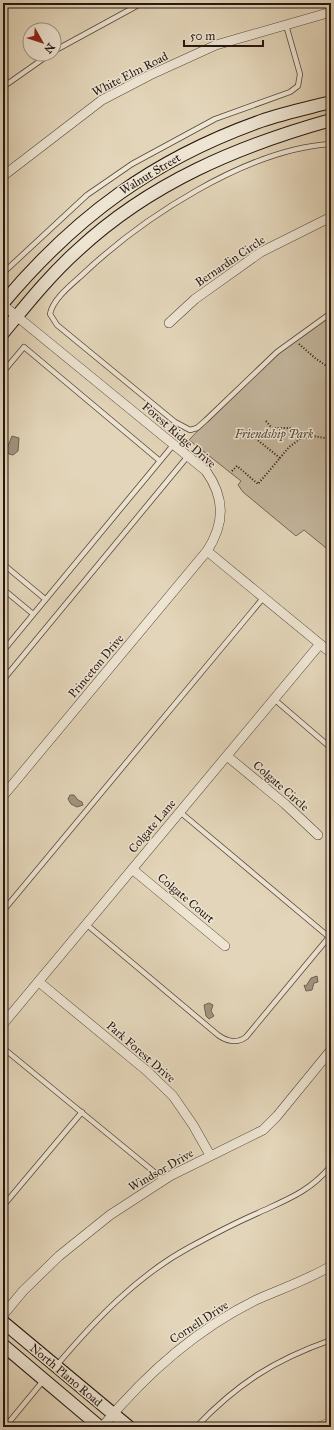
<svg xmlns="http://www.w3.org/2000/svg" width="334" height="1430" viewBox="0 0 334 1430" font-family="'IM FELL Great Primer',serif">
	<rect width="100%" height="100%" fill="#e3d5b9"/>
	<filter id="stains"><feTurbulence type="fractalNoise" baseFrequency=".005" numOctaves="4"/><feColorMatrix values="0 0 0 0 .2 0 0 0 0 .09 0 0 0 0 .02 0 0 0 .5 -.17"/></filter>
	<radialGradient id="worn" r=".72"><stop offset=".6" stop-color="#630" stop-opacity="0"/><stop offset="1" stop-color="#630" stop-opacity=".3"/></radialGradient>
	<path fill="#c3b59c" stroke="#746656" d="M331 313V552L304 530 296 536 243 492 238 485 241 481 189 440 257 369Z"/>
	<path fill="#a29480" stroke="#706253" d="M12 436 19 438 18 451 13 455 9 454 6 451Z
		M70 795H74L78 800 82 802 83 805 77 807 71 804 68 799Z
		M317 976 318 982 314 983 312 990 306 991 304 985 306 986 311 978Z
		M209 1003 213 1005 211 1011 214 1016 209 1019 206 1016 204 1005Z"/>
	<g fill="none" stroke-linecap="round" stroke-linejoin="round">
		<defs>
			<path id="service" d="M54 51 142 3
				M3 87 50 54
				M331 144C247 149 142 218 82 275 71 285 53 299 50 314L57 325 175 422 190 430 197 428 206 420 277 352 331 313
				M3 273 87 195 132 164 215 119 290 92 298 86 300 74 286 25
				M3 372 24 347 160 461 3 651
				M160 461 174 444
				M3 564 45 599
				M3 589 33 614
				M3 680 188 456
				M274 699 331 748
				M180 812 329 937 331 935
				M3 911 264 597
				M86 924 218 1035C226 1041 237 1044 246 1037L329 937
				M3 1048 164 1180
				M3 1206 82 1112
				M57 1365C95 1320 138 1275 190 1247 212 1235 235 1223 258 1213 288 1199 309 1192 331 1166
				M5 1427 43 1381
				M196 1427C237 1384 274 1360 331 1340"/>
			<path id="minor" d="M3 5 6 3
				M3 176 102 100 150 75 216 45 331 12
				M3 305 206 471C225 498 225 523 207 551L3 796
				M169 323 195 299 261 252 331 217
				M207 551 331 653
				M227 756 285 804 318 835
				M132 869 225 946
				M39 982 147 1071 173 1096 193 1125 210 1155
				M3 1024 320 644
				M3 1315 23 1291 59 1256 110 1215 170 1176 263 1130 277 1116 331 1050
				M102 1427C145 1375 195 1330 256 1300 281 1289 307 1280 331 1266
				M319 1427 331 1422"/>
			<path id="secondary" d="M3 303C76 216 154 159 261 121 284 113 308 108 331 102
				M3 333C27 304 50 275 78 250 150 183 238 146 331 120
				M3 1322 129 1427
				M3 1345 100 1427"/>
		</defs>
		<use href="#service" stroke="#54463a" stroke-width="6"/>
		<use href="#minor" stroke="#54463a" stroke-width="10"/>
		<use href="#secondary" stroke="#251710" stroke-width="14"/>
		<path stroke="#251710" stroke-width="2" stroke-dasharray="1 2" stroke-linecap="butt" d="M299 344 315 358 331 369
			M328 367 331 361
			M266 421 272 428H290L300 439 289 447 280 458
			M300 439 313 436 331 439
			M232 471 237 466 258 484 280 458 245 430 237 438"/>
		<use href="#service" stroke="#ede4d2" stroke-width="4.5"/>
		<use href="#minor" stroke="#ede4d2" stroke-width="9"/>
		<use href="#secondary" stroke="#ede4d2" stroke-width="12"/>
	</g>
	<g text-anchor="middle" stroke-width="3" stroke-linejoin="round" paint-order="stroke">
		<g font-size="12" fill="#251710" stroke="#ede4d2">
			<text transform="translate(130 74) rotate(-27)" y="4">White Elm Road</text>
			<text transform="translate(150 174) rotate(-31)" y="4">Walnut Street</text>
			<text transform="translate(230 261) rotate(-34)" y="4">Bernardin Circle</text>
			<text transform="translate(179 435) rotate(41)" y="4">Forest Ridge Drive</text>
			<text transform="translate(96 666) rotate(-50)" y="4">Princeton Drive</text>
			<text transform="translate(281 786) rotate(41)" y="4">Colgate Circle</text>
			<text transform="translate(152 826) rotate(-50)" y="4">Colgate Lane</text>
			<text transform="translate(186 898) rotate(40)" y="4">Colgate Court</text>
			<text transform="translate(141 1052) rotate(41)" y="4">Park Forest Drive</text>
			<text transform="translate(161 1170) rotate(-30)" y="4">Windsor Drive</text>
			<text transform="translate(199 1322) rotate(-33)" y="4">Cornell Drive</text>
			<text transform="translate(66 1375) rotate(40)" y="4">North Plano Road</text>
		</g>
		<g font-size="12" font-style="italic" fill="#54463a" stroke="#ede4d2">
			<text x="274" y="438">Friendship Park</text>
		</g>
	</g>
	<rect width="334" height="1430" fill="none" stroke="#e3d5b9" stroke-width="16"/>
	<rect x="4" y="4" width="326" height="1422" fill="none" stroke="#251710" stroke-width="2"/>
	<rect x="8" y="8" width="318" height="1414" fill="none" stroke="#251710"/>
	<g transform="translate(42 42) rotate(129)"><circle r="19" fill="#ede4d2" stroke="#9d9284"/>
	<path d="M0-3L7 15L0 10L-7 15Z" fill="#8f2418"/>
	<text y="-6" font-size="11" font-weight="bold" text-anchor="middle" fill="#251710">N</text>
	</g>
	<path d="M184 40v6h79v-6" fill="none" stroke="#251710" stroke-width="2"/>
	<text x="190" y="40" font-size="12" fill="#251710" stroke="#ede4d2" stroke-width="3" paint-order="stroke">50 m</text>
	<rect width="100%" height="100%" filter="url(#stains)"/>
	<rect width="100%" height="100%" fill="url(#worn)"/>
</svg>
